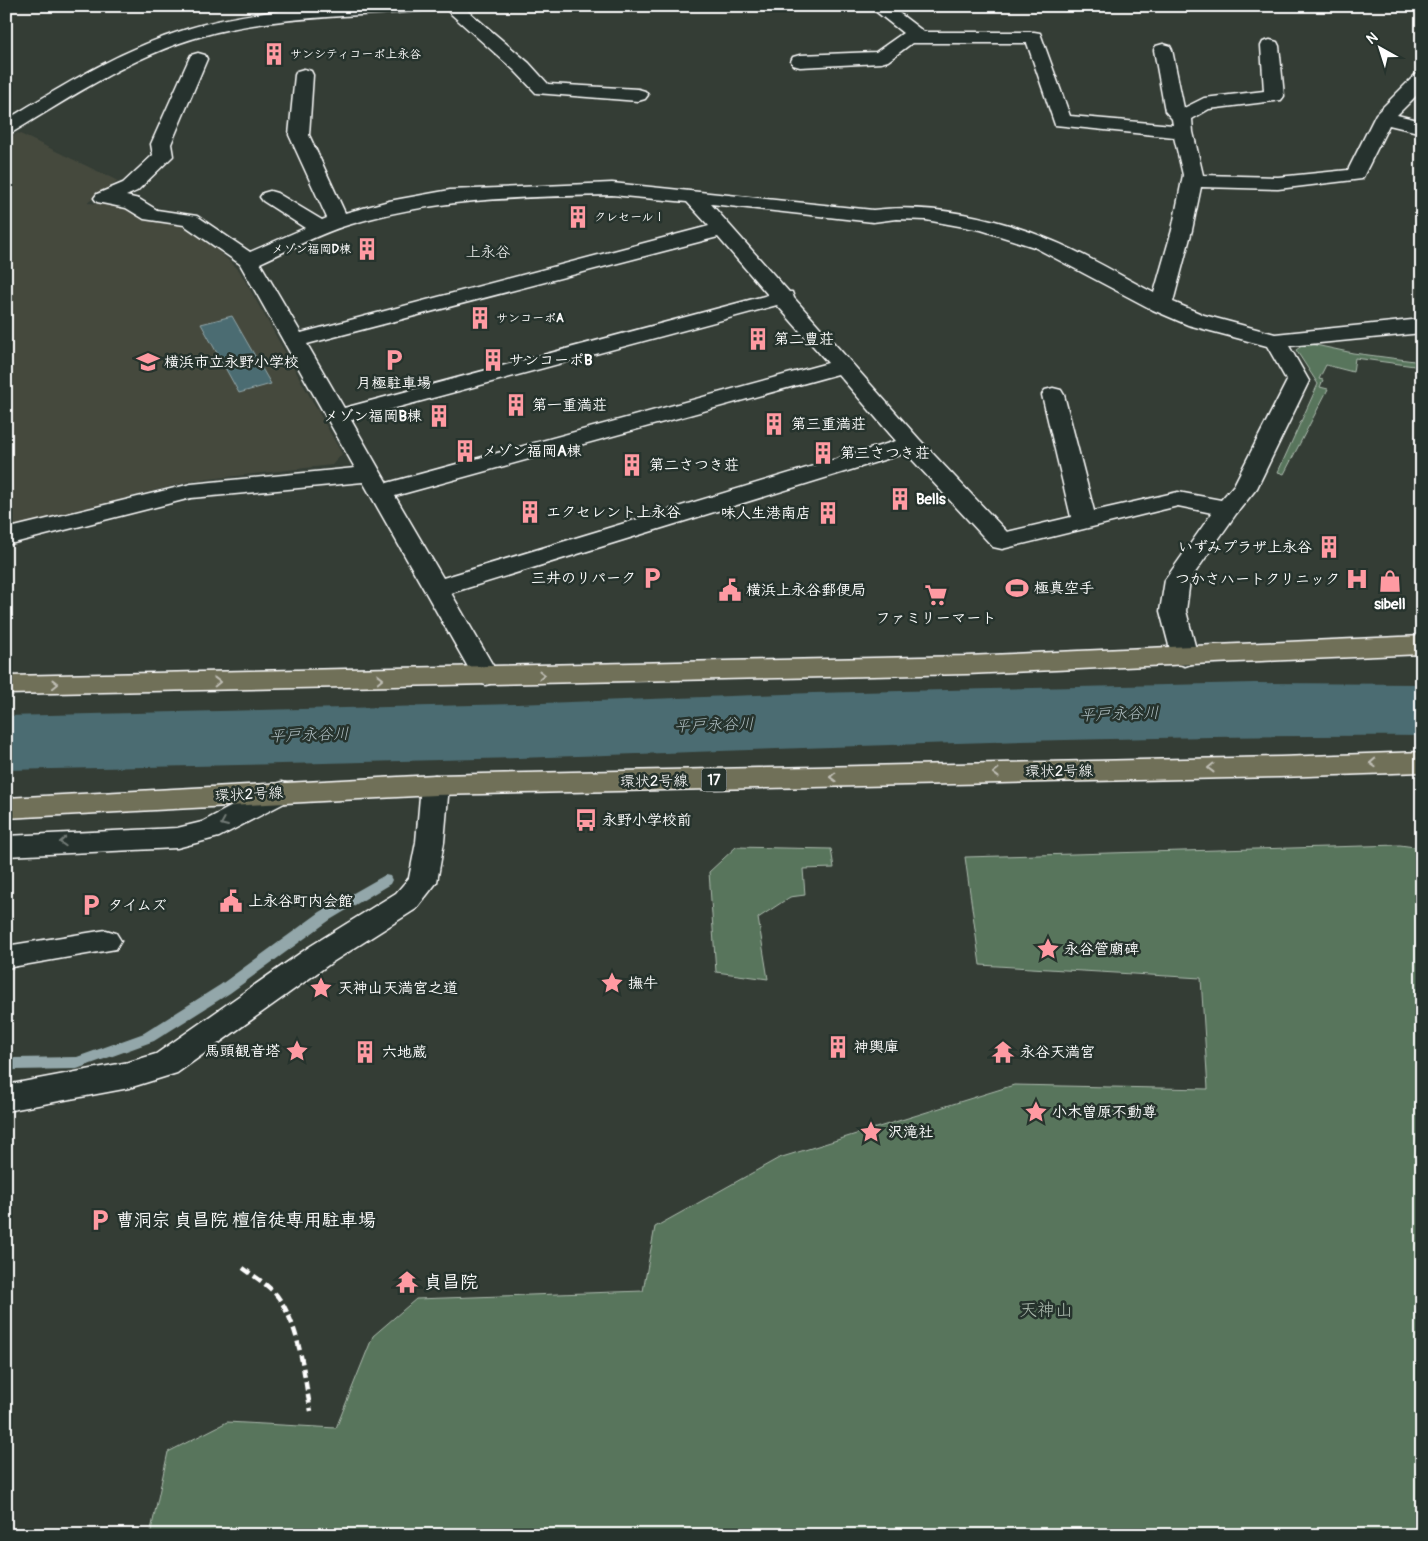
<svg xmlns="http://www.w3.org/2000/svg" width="1428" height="1541" viewBox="0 0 1428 1541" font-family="Pangolin,'Klee One',sans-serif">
	<rect width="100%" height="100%" fill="#343d35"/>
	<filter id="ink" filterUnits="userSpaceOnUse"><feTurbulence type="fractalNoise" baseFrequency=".02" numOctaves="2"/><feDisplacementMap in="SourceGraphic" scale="10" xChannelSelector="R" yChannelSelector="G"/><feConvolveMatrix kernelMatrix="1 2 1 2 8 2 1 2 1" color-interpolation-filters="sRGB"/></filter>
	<g filter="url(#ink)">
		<path fill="#45493e" d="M18 133 118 181 87 203 127 205 188 223 239 270 342 454 332 465 192 481 6 529V140Z"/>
		<path fill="#58755c" stroke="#acbaae" d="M1306 343 1353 353 1422 362V367L1355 358 1353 372 1326 365 1319 379 1323 380 1320 387 1328 389 1284 474 1278 472 1318 384 1296 350Z
			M1400 845 1422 848V1535H150L168 1452 227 1422 336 1428 373 1336 416 1299 643 1291 655 1227 779 1158 1014 1085 1208 1089 1201 978 980 965 965 857Z
			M736 847 831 849 834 868 803 869 805 895 790 897 758 918 768 979 716 972 709 872Z"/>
		<path fill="#4b6c72" stroke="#93a7aa" d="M232 316 271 384 239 393 201 324Z"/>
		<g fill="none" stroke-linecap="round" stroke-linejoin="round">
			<path fill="#93a7aa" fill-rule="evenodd" d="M385 875 390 876 392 880 390 884 330 920 230 993 154 1041 77 1069 15 1070 6 1073V1060L14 1058 77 1057 144 1033 220 985 320 912Z"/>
			<path fill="#4b6c72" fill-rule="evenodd" d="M1255 683 1422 684V736C1121 734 819 748 518 758 348 763 177 766 6 770V716L517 704 813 693Z"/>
			<defs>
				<path id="minor" d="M334 6H429L426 10 420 11C348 17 272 16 202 36 134 55 73 96 13 132L6 134V120C64 85 122 49 187 29 235 14 285 10 334 6Z
					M442 6H462L529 63 548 84 638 89 645 91 648 95 645 99 638 101 536 93 515 71Z
					M869 6H890L924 32H1034L1040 33 1070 116 1173 125 1172 119 1165 111 1154 50 1156 46 1163 44 1170 46 1172 50 1184 108 1204 98 1264 91 1261 46 1263 42 1270 40 1277 42 1279 46 1284 96 1281 100 1209 109 1192 119 1193 132 1203 175 1278 177 1348 170 1376 114 1415 75 1422 73V90L1397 115 1422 121V133L1389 125 1362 179 1278 189 1201 187 1192 230 1173 302 1204 315 1275 334 1422 319V333L1289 346 1309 381 1257 488 1236 514 1190 580 1186 611 1198 657 1194 663 1185 666 1176 663 1172 657 1160 611 1165 580 1212 513 1178 506 1002 549 993 547 906 453 451 593 499 676 495 682 486 685 477 682 473 676 363 482 191 498 6 545V529L191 484 355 468 240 264 184 225 144 219 126 208 97 202 94 198 97 194 123 183 153 155 151 144 189 59 191 55 198 53 205 55 207 59 171 144 173 156 137 191 126 196 139 199 157 210 197 216 250 252 305 228 263 201 260 197 263 193 270 191 277 193 322 220 327 218 289 135 295 75 297 71 304 69 311 71 313 75 309 135 345 213 389 201 450 190 612 183 873 210C929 203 996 217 1048 239 1084 253 1119 275 1154 293L1172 230 1183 175 1174 137 1055 125 1027 43H912L888 61 881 63 800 67 793 65 791 61 793 57 800 55 876 52 903 33ZM612 195 687 202 709 226 301 333 260 263C289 250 318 234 348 225 436 198 521 197 612 195ZM711 204 873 222 896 219 926 220 981 230 1034 247 1153 310 1188 325 1267 346 1287 381 1234 485 1221 500 1178 492 1094 511 1064 395 1061 390 1053 388 1045 390 1042 395 1071 517 1007 532 919 439 794 298 792 292H789ZM718 237 768 295 344 408 307 344ZM777 305 828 363 387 483 351 420ZM838 374 896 441 443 578 395 496Z
					M435 775 445 778 449 785 444 842 437 882 416 909 331 963 177 1073 129 1088 6 1111V1085L129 1062 156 1054 309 947 396 893 409 878 416 842 421 785 425 778Z
					M282 782 292 785 296 792 292 799 219 837 177 848 6 856V836L177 828 202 822 272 785Z
					M106 930 116 933 121 941 116 949 6 968V946Z"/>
				<path id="major" d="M1422 636V654L967 674 6 694V676L967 656Z
					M1422 752V772L1280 777 435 795 6 818V798L435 775 1280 757Z"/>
			</defs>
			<use href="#minor" stroke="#fff" stroke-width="3"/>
			<use href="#major" stroke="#fff" stroke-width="3"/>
			<use href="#minor" fill="#26332d" fill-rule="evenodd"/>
			<use href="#major" fill="#706f59" fill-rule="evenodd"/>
			<path stroke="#fff" stroke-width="4.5" stroke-dasharray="9 4.5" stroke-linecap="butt" d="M243 1268C255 1277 269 1285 278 1297 301 1329 303 1374 311 1411"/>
		</g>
		<defs><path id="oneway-chevron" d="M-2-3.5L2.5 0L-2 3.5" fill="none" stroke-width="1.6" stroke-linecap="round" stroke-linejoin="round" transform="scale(1.25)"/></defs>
		<g stroke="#bfbeb4">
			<use href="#oneway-chevron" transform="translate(542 675) rotate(-1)"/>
			<use href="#oneway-chevron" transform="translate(380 679) rotate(-1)"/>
			<use href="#oneway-chevron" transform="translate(217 682) rotate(-1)"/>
			<use href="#oneway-chevron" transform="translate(55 684) rotate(-1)"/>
			<use href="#oneway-chevron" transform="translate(1373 763) rotate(178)"/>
			<use href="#oneway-chevron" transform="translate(1211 768) rotate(179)"/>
			<use href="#oneway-chevron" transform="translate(996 773) rotate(179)"/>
			<use href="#oneway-chevron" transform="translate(833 777) rotate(178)"/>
		</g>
		<g stroke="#727a76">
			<use href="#oneway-chevron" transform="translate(224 823) rotate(157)"/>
			<use href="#oneway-chevron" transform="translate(63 842) rotate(177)"/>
		</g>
	</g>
	<defs>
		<symbol id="building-bare" viewBox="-9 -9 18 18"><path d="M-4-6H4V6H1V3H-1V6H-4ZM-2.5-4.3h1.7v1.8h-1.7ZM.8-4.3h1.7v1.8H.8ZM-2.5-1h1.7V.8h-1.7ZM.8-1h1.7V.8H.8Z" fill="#ff9aa2" stroke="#26332d" stroke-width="2.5" paint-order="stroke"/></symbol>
		<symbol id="parking-bare" viewBox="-9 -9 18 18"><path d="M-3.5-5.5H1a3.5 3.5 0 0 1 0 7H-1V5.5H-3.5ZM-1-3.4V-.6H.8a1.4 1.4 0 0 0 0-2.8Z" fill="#ff9aa2" stroke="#26332d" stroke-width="2.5" paint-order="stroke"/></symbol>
		<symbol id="school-bare" viewBox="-9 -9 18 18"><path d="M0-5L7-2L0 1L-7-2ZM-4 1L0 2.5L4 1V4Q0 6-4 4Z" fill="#ff9aa2" stroke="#26332d" stroke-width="2.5" paint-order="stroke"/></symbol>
		<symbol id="hospital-bare" viewBox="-9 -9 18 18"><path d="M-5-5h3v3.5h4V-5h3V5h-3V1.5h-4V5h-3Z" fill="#ff9aa2" stroke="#26332d" stroke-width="2.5" paint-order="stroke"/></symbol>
		<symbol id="shop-bare" viewBox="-9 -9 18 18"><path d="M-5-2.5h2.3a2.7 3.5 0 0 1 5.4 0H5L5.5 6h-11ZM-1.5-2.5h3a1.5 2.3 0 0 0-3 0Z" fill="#ff9aa2" stroke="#26332d" stroke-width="2.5" paint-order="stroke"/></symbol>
		<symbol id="stadium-bare" viewBox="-9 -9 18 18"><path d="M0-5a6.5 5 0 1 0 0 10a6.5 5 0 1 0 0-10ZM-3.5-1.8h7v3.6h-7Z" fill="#ff9aa2" stroke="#26332d" stroke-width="2.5" paint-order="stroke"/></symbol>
		<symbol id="civic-bare" viewBox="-9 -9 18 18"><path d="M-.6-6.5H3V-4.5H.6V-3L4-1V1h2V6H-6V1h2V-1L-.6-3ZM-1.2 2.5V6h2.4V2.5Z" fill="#ff9aa2" stroke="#26332d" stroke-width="2.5" paint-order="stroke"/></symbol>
		<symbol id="supermarket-bare" viewBox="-9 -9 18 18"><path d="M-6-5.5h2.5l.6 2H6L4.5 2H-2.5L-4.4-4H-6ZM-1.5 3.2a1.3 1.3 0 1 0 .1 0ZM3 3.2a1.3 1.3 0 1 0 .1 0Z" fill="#ff9aa2" stroke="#26332d" stroke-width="2.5" paint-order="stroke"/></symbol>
		<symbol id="bus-bare" viewBox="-9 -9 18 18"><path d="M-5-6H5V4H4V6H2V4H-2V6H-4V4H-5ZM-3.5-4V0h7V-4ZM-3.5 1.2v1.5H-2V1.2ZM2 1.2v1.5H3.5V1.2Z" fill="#ff9aa2" stroke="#26332d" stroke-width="2.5" paint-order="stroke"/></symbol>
		<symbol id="sight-bare" viewBox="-9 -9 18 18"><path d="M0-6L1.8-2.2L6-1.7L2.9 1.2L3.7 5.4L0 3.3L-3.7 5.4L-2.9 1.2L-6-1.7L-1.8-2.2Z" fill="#ff9aa2" stroke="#26332d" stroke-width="2.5" paint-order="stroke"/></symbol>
		<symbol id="temple-bare" viewBox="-9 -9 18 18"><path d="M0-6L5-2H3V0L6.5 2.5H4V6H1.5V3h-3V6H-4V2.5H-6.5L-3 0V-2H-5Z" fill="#ff9aa2" stroke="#26332d" stroke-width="2.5" paint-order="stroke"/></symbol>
	</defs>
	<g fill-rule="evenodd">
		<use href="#building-bare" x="258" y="38" width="32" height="32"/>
		<use href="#building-bare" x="562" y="201" width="32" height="32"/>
		<use href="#building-bare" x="351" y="233" width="32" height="32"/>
		<use href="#building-bare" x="464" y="302" width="32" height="32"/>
		<use href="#building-bare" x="742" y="323" width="32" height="32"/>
		<use href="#parking-bare" x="378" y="344" width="32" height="32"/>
		<use href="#building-bare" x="477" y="344" width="32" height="32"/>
		<use href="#school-bare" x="132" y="346" width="32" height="32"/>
		<use href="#building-bare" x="500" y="389" width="32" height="32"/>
		<use href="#building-bare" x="423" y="400" width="32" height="32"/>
		<use href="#building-bare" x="758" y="408" width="32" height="32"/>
		<use href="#building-bare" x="449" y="435" width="32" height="32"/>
		<use href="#building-bare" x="807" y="437" width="32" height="32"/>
		<use href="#building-bare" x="616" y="449" width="32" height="32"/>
		<use href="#building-bare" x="884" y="483" width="32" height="32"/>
		<use href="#building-bare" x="514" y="496" width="32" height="32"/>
		<use href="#building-bare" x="812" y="497" width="32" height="32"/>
		<use href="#building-bare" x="1313" y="531" width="32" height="32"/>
		<use href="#parking-bare" x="636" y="562" width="32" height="32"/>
		<use href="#hospital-bare" x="1341" y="563" width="32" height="32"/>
		<use href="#shop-bare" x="1374" y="565" width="32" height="32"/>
		<use href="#stadium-bare" x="1001" y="572" width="32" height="32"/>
		<use href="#civic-bare" x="714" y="574" width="32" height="32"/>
		<use href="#supermarket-bare" x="920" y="579" width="32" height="32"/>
		<use href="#bus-bare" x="570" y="804" width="32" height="32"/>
		<use href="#civic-bare" x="215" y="885" width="32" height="32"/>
		<use href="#parking-bare" x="75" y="889" width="32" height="32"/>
		<use href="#sight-bare" x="1032" y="933" width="32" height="32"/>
		<use href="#sight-bare" x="596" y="967" width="32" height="32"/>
		<use href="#sight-bare" x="305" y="972" width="32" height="32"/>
		<use href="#building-bare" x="822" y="1031" width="32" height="32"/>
		<use href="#sight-bare" x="281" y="1035" width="32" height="32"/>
		<use href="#building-bare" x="349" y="1036" width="32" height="32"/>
		<use href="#temple-bare" x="987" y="1036" width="32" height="32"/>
		<use href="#sight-bare" x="1020" y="1096" width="32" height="32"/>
		<use href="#sight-bare" x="855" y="1116" width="32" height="32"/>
		<use href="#parking-bare" x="84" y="1204" width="32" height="32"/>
		<use href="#temple-bare" x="391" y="1266" width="32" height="32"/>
	</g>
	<g text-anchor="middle" stroke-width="5" stroke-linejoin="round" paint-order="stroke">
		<g font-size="12" font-weight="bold" fill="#fff" stroke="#26332d" text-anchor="start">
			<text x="290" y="58">サンシティコーポ上永谷</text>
			<text x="594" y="221">クレセールⅠ</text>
			<text x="351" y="253" text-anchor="end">メゾン福岡D棟</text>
			<text x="496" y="322">サンコーポA</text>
		</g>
		<rect fill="#26332d" stroke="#bec2c0" stroke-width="1" x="701.5" y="768.5" width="25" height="23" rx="4"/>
		<g font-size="14" font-weight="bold" fill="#fff">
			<text x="714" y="785">17</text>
		</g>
		<g font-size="15" fill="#fff" stroke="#26332d">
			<text x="488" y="257">上永谷</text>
		</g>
		<g font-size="15" font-weight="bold" fill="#fff" stroke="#26332d" text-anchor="start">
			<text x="774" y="344">第二豊荘</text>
			<text x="509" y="365">サンコーポB</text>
			<text x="164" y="367">横浜市立永野小学校</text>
			<text x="394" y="388" text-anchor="middle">月極駐車場</text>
			<text x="532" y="410">第一重満荘</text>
			<text x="422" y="421" text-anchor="end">メゾン福岡B棟</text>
			<text x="791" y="429">第三重満荘</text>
			<text x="482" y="456">メゾン福岡A棟</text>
			<text x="840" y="458">第三さつき荘</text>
			<text x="649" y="470">第二さつき荘</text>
			<text x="916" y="504">Bells</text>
			<text x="546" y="517">エクセレント上永谷</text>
			<text x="811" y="518" text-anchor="end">味人生港南店</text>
			<text x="1312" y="552" text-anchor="end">いずみプラザ上永谷</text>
			<text x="636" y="583" text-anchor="end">三井のリパーク</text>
			<text x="1340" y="584" text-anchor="end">つかさハートクリニック</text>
			<text x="1034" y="593">極真空手</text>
			<text x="746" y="595">横浜上永谷郵便局</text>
			<text x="1390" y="609" text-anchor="middle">sibell</text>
			<text x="936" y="623" text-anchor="middle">ファミリーマート</text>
			<text x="602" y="825">永野小学校前</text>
			<text x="248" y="906">上永谷町内会館</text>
			<text x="108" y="910">タイムズ</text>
			<text x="1064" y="954">永谷管廟碑</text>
			<text x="628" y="988">撫牛</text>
			<text x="338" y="993">天神山天満宮之道</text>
			<text x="854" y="1052">神輿庫</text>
			<text x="280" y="1056" text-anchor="end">馬頭観音塔</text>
			<text x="382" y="1057">六地蔵</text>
			<text x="1020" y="1057">永谷天満宮</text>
			<text x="1052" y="1117">小木曽原不動尊</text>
			<text x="888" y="1137">沢滝社</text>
		</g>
		<g font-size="15" fill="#fff" stroke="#26332d">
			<text transform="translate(1059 771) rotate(-1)" y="5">環状2号線</text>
			<text transform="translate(654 781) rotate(-1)" y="5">環状2号線</text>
			<text transform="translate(249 794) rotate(-3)" y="5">環状2号線</text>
		</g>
		<g font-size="16" font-style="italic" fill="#aebdc0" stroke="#26332d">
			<text transform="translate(1119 713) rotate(-2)" y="6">平戸永谷川</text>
			<text transform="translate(714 724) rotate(-2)" y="6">平戸永谷川</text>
			<text transform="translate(309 734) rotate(-2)" y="6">平戸永谷川</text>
		</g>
		<g font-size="18" font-weight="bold" fill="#fff" stroke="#26332d" text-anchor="start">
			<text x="116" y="1226">曹洞宗 貞昌院 檀信徒専用駐車場</text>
			<text x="424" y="1288">貞昌院</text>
		</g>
		<g font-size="18" fill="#acbaae" stroke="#26332d">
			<text x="1046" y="1316">天神山</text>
		</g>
	</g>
	<rect width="1428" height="1541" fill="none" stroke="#26332d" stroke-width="25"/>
	<rect x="12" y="12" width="1403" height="1516" fill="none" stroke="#fff" stroke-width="2" filter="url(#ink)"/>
	<g transform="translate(1380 48) rotate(321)" stroke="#26332d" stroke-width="4" paint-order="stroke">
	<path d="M0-4L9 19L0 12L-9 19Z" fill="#ffffff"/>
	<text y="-8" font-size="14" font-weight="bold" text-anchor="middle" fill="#ffffff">N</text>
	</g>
</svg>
